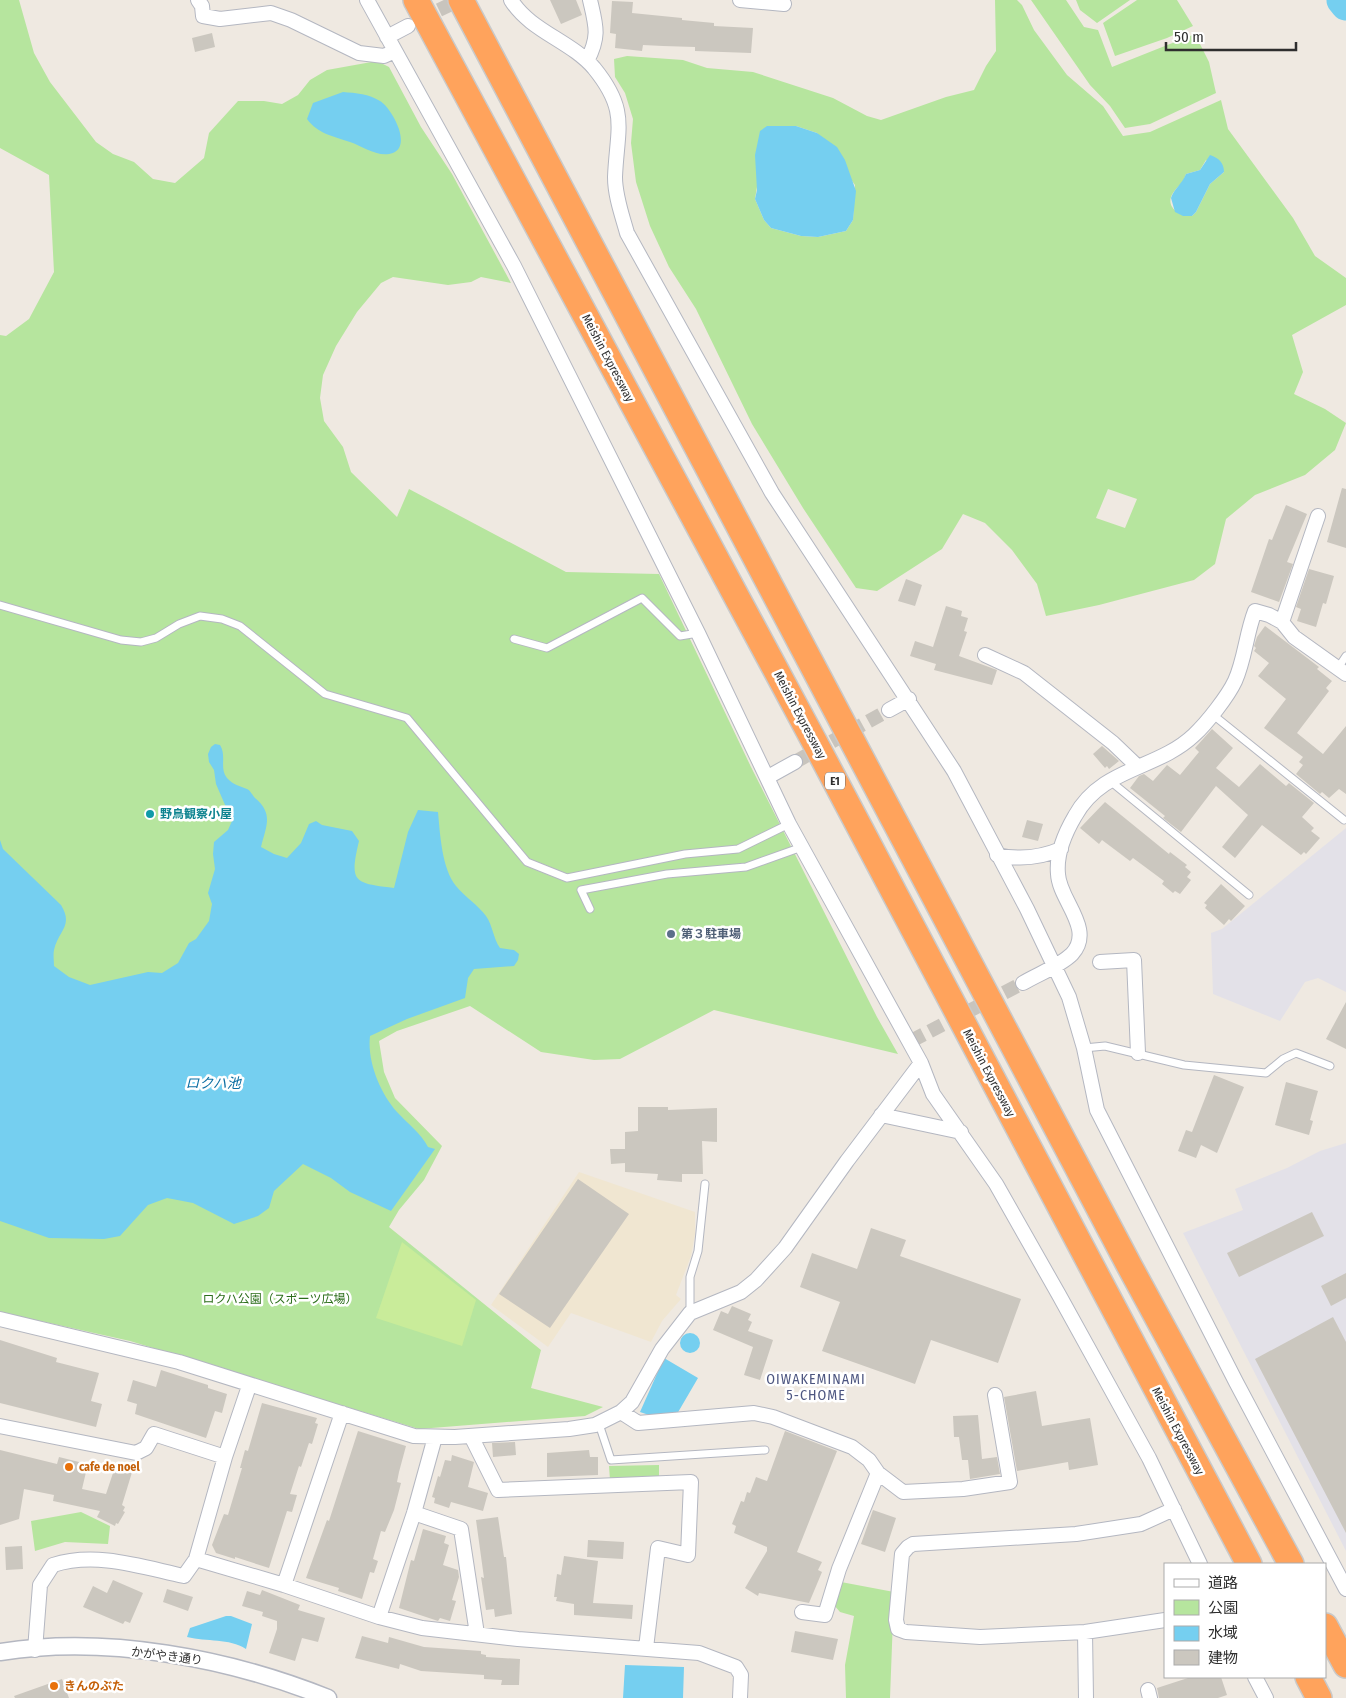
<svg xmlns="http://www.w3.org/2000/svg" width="1346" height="1698" viewBox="0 0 1346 1698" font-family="'Fira Sans Condensed','Noto Sans JP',sans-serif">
	<rect width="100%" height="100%" fill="#efe9e1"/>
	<path fill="#e3e1e8" d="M1346 828V992L1318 978 1305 982 1280 1021 1213 994 1211 933 1222 929Z
		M1346 1143V1551L1183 1233 1243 1210 1235 1189 1287 1168 1320 1151Z"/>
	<path fill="#f0e6d1" d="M579 1172 695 1212V1234L691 1256 676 1295 681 1299 662 1321 651 1342 571 1313 548 1347 491 1305Z"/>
	<path fill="#b6e59e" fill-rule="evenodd" d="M0 0H19L34 53 50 82 96 142 113 154 134 162 153 179 175 183 204 158 209 133 238 101H264L282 104 298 95 310 80 327 70 377 61 389 67 421 127 452 174 511 283 481 277 471 282 448 285 393 277 381 283 357 312 336 346 323 375 320 398 324 421 343 447 351 472 397 517 409 489 566 572 659 574 751 767 877 1017 898 1054 714 1010 620 1059 594 1060 541 1052 470 1006 397 1031 379 1041 384 1072 395 1098 442 1146 424 1180 399 1210 389 1227 541 1350 531 1388 603 1407 585 1416 419 1429 130 1341 0 1312V335L6 336 29 319 54 272 49 175 0 148Z
		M995 0H1017L1022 5 1034 30 1067 75 1103 106 1123 136 1150 132 1221 100 1228 129 1293 218 1315 256 1346 278V305L1292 335 1303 372 1294 394 1325 409 1346 423 1335 450 1305 475 1255 495 1226 519 1215 564 1194 580 1099 605 1046 616 1037 584 1012 550 985 523 963 514 942 549 877 591 856 588 803 508 752 424 696 309 669 267 650 226 636 182 631 143 633 119 625 93 615 77 614 59 627 56 683 60 707 68 753 72 833 98 867 116 881 120 946 97 974 90 986 66 996 51ZM767 126H796L817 133 855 185 853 220 846 231 818 237 801 236 771 228 764 220 755 199ZM1206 160 1224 172 1210 184 1196 212 1192 216C1180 216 1164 207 1173 193 1178 185 1182 186 1186 174L1200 170ZM1108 489 1137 499 1125 528 1096 518Z
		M1031 0H1066L1084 27 1098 30 1112 67 1195 34 1209 62 1216 93 1150 124 1125 128 1110 106 1090 85Z
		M1076 0H1130L1097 23 1080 10Z
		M1137 0H1177L1193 26 1167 38 1115 56 1103 23Z
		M659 1465V1478L610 1480 609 1466Z
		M81 1512 110 1526 108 1544 65 1542 35 1551 31 1521Z
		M841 1582 894 1592 890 1698H846L845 1665 854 1616 840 1612 834 1605Z"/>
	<path fill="#c9ec9a" d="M402 1242 476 1300 462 1346 376 1318Z"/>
	<path fill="#75cff0" d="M343 92C356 93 369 94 380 101 392 108 415 150 389 154 375 156 362 146 350 142 333 136 318 134 307 119L313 103Z
		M767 126H796L817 133 837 147 845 160 856 191 853 220 846 231 818 237 801 236 771 228 764 220 755 199 757 190 755 155 760 131Z
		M1210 155C1219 158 1224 163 1224 172L1210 184 1196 212 1192 216H1183L1175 212 1171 198C1174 189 1182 184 1186 174L1200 170Z
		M215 744 220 745C227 756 219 768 227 778 233 785 240 786 247 789 251 791 252 795 255 798 274 814 266 826 261 847L274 854 287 858 301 843 309 824 316 821 322 825 352 831 359 841C349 883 354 883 394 888L408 832 418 810 438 812C440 834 442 869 456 886 465 897 478 905 486 916 493 926 493 938 500 948L514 950 519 954 518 960 514 966 474 969 468 978 465 998 407 1019 370 1036C367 1061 380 1093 397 1112 407 1123 421 1133 428 1147L435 1149 391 1211 350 1192 331 1178 303 1164 274 1191 269 1208 258 1216 234 1224 193 1203 167 1198 148 1205 120 1236 104 1239 49 1238 0 1221V840L3 849 61 905C74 926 58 931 54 950 53 955 54 961 54 966L69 977 90 985 148 972 162 973 178 963 189 943 196 939 209 921 212 904 208 893 215 869 213 854 214 842 228 830 232 821 216 784 214 770 209 762 208 754 211 747Z
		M680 1343a10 10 0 1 1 20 0a10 10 0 1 1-20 0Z
		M664 1358 698 1378 677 1414 649 1415 640 1412Z
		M226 1616H231L252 1624 246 1649C229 1638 207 1642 187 1637L190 1628Z
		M625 1665 684 1667 683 1698H623Z"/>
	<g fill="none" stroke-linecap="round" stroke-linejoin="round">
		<path stroke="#75cff0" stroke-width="31" d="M1342 0 1346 5"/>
	</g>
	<path fill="#cbc7bf" d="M550 0H576L582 15 561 24Z
		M612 1 633 2 632 13 682 18V20L714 23V26L753 28 751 53 695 51V47L663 46 643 45 642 51 615 48 616 34 610 33Z
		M212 33 215 47 195 52 192 38Z
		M1342 488 1346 489V548L1327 542Z
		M1286 505 1307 514 1287 562 1293 564 1279 602 1251 592 1269 539 1272 540Z
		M1309 569 1334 576 1326 604 1323 603 1316 627 1297 621 1301 609 1296 607Z
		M906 579 922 585 915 606 898 601Z
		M946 606 962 611 961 616 968 618 964 631 967 632 959 656 997 670 992 685 934 670 936 664 910 656 915 641 933 647Z
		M1265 626 1319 667 1317 669 1332 681 1326 688 1329 691 1297 733 1323 754 1346 726V794L1339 789 1329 798 1322 792 1320 794 1296 774 1303 765 1299 762 1303 757 1264 728 1286 699 1258 676 1269 663 1254 651 1256 648 1254 646 1257 637Z
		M1212 729 1233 748 1216 768 1239 787 1260 764 1286 786 1289 783 1314 803 1302 817 1314 828 1311 831 1320 838 1306 854 1304 852 1301 855 1262 825 1235 858 1222 847 1248 815 1216 786 1181 832 1163 818 1165 816 1130 788 1139 776 1144 774 1153 781 1167 765 1180 775 1199 752 1195 748Z
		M1102 746 1119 761 1109 769 1107 766 1105 768 1093 754Z
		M1105 802 1169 854 1170 852 1187 865 1185 867 1191 872 1187 877 1191 880 1180 894 1175 891 1173 893 1162 884 1164 881 1133 858 1130 861 1102 840 1099 844 1080 828Z
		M1027 820 1043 824 1038 841 1022 837Z
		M1221 884 1245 906 1231 921 1229 919 1224 925 1205 908 1207 905 1204 903Z
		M1346 1002V1049L1326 1039Z
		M1214 1075 1244 1087 1217 1153 1201 1145 1196 1158 1178 1151 1186 1130 1192 1132Z
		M1286 1082 1318 1091 1310 1120 1313 1121 1309 1135 1275 1125Z
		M638 1107H668V1110L717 1108V1142L702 1141 703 1174H682V1182L657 1180 658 1174 625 1172V1163L611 1164 610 1149H625V1132L638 1131Z
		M578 1179 629 1214 550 1328 499 1294Z
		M1312 1212 1324 1236 1239 1277 1227 1253Z
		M871 1228 906 1240 900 1256 1021 1299 998 1363 931 1340 915 1384 822 1351 840 1302 800 1287 812 1253 857 1269Z
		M1346 1273V1298L1331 1306 1321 1286Z
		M732 1306 751 1314 748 1320 752 1322 748 1331 773 1340 760 1380 744 1375 753 1347 713 1330 721 1311 728 1314Z
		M1333 1317 1346 1342V1533L1255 1359Z
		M0 1340 57 1358 56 1362 99 1373 91 1401 102 1404 96 1427 0 1403Z
		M161 1370 208 1385V1388L227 1394 222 1413 215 1411 206 1438 135 1414 137 1404 127 1401 133 1380 156 1387Z
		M1036 1391 1042 1426 1090 1418 1098 1465 1069 1470 1068 1462 1017 1471 1004 1397Z
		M262 1403 317 1418 315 1423 318 1424 312 1444 309 1443 301 1467 299 1466 290 1494 297 1495 292 1512 287 1511 269 1568 235 1557V1559L216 1553 212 1545 224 1514 228 1515 242 1468H240L245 1450 248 1451Z
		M978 1415 982 1459 997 1457 1000 1474 970 1479 968 1460H962L959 1437H954L953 1416Z
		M358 1431 406 1446 399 1472 397 1482 401 1483 394 1510 385 1532 381 1531 373 1559 378 1561 374 1573 370 1572 362 1599 338 1591 339 1588 306 1578 327 1520 329 1521Z
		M785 1431 837 1451 797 1552 822 1562 818 1570 822 1572 809 1603 759 1593 758 1596 745 1588 767 1551V1547L734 1533 736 1526 732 1524 741 1501 744 1502 747 1492 750 1493 756 1477 767 1481Z
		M515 1442 516 1455 493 1457 492 1443Z
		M0 1450 57 1464 59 1457 83 1463 81 1471 86 1472 82 1489 106 1494 116 1464 133 1469 122 1505 125 1507 123 1511 125 1512 118 1524 116 1523 115 1526 97 1517 100 1511 53 1501 54 1495 24 1489 19 1519 0 1525Z
		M589 1450 590 1457H598V1475L547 1477V1453Z
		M452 1455 474 1462 468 1487 488 1493 483 1511 451 1502 449 1508 434 1503 435 1498 432 1497 438 1476 440 1477 445 1460 451 1461Z
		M873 1510 896 1518 885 1552 861 1544Z
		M498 1517 504 1557H506L512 1614 495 1617 494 1609 486 1610 481 1577 484 1578 476 1520Z
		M423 1529 446 1536 444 1543 449 1545 443 1565 458 1570 459 1577 452 1600 456 1601 450 1621 440 1618 438 1621 399 1608 411 1560 414 1561Z
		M588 1540 624 1542 623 1559 587 1557Z
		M22 1546 23 1569 6 1570 5 1547Z
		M564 1556 598 1561 593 1603 633 1605 632 1619 574 1615V1604L556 1601 557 1597H554L557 1574 561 1575Z
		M113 1580 143 1593 130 1623 125 1621 123 1624 83 1607 93 1586 107 1593Z
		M167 1589 193 1597 188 1611 163 1602Z
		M262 1590 300 1605 298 1610 325 1618 318 1642 302 1638 295 1661 269 1653 277 1629V1621L262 1616 263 1612 242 1606 247 1591 260 1595Z
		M795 1631 838 1639 833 1660 791 1652Z
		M362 1636 388 1643 389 1637 424 1647 481 1651V1654L486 1655V1657L520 1659 519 1685H501L502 1680 484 1679V1675L421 1671 400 1664 399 1669 355 1658Z
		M1191 1677H1221L1227 1695 1218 1698H1159L1157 1688Z
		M62 1679 69 1698H15L14 1696Z"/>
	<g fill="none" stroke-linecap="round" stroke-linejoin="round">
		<path stroke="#c8c4bd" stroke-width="14" stroke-dasharray="14 7" stroke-linecap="butt" d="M420 19 460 0
			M795 762 889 710
			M911 1041 1023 983"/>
		<defs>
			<path id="service" d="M0 605 121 640 141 642 156 638 179 624 200 616 222 619 240 626 325 694 407 718 527 862 567 878 685 854 738 849 789 824
				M514 639 547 648 642 598 680 636 698 633
				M1338 668 1346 656
				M1212 714 1344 820
				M1109 780 1249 895
				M590 909 581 890 667 874 746 867 802 847
				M1084 1048 1105 1046 1184 1065 1266 1073 1283 1059 1296 1053 1330 1066
				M690 1313V1277L698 1251 705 1184
				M599 1424 611 1460 765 1450"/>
			<path id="minor" d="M198 0 202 6 203 16 220 19 271 13 291 20 359 53 384 56 395 51
				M511 0C530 31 571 41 594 68 629 111 617 128 615 177 615 196 622 215 627 233L772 493 954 771 1027 909 1069 997 1084 1048 1097 1110 1236 1382 1346 1589
				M740 0 784 4
				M387 37 408 26
				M587 61C600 36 596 26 590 0
				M1282 622 1318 516
				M985 655 1024 673 1113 743 1137 766
				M889 710 909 699
				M768 777 795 762
				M997 855C1020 860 1040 858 1061 849
				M1100 962 1134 960 1138 1053
				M1023 983C1038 974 1060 966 1072 954 1095 929 1059 900 1058 874 1056 854 1065 833 1075 816 1102 767 1157 770 1194 735 1207 723 1228 696 1235 681 1245 659 1246 634 1255 611L1269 615 1282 622 1294 637 1346 674
				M921 1063 933 1094 996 1184 1059 1295 1149 1458 1200 1564
				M881 1115 961 1132
				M0 1319 179 1362 414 1436 455 1437 569 1429 595 1425 621 1412 632 1402 662 1349 690 1313 741 1292 756 1280 785 1248 847 1161 921 1063 789 824 698 633 514 266 367 0
				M621 1412 638 1423 754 1413 773 1417 852 1447 869 1460 878 1473 903 1492 963 1489 1010 1482 995 1395
				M0 1426 136 1453 146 1448 154 1434 225 1457
				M471 1436 498 1490 691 1482 688 1555 658 1548 646 1648
				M414 1513 461 1529 477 1634
				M196 1559 284 1585 379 1617 422 1628 518 1639 699 1653 736 1667 741 1675 740 1698
				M284 1585 342 1413
				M802 1612 825 1615 839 1569 878 1473
				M379 1617 414 1513 435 1437
				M1165 1620 1085 1632 980 1637 906 1632 898 1629 896 1620 902 1554 908 1547 913 1544 1076 1534 1141 1524 1174 1509
				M1085 1632 1086 1698
				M35 1650 40 1585 53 1565C96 1551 142 1567 184 1576L196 1559 225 1457 249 1386
				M1255 1677 1266 1698
				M1148 1690 1150 1698"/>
			<path id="tertiary" d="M0 1652C107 1635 228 1658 328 1698"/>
			<path id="motorway" d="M416 0 814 741 1249 1564
				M461 0 1130 1267 1291 1564
				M1325 1626 1346 1665
				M1308 1677 1319 1698"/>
		</defs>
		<use href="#service" stroke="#b4b7c1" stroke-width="9"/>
		<use href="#minor" stroke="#b4b7c1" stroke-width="16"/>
		<use href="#tertiary" stroke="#b4b7c1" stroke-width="19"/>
		<use href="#motorway" stroke="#c9c9c9" stroke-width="28"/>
		<use href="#service" stroke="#fff" stroke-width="7"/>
		<use href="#minor" stroke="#fff" stroke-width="14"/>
		<use href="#tertiary" stroke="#fff" stroke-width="16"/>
		<use href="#motorway" stroke="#ffa35c" stroke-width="25"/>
	</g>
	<circle fill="#0f9aa8" stroke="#fff" stroke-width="2" cx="150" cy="814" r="5"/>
	<circle fill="#5c6f8a" stroke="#fff" stroke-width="2" cx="671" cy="934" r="5"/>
	<g fill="#e8710a" stroke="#fff" stroke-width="2">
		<circle cx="69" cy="1467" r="5"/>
		<circle cx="54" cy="1686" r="5"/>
	</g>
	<g text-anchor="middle" stroke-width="5" stroke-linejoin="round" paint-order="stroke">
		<rect fill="#fff" stroke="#6d6d6d" stroke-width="1" x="825" y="772.5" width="20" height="17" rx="4"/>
		<g font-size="11" font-weight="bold" fill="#2e2e2e">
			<text x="835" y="785">E1</text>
		</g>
		<g font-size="12" fill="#2e2e2e" stroke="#fff">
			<text transform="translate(608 358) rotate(62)" y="4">Meishin Expressway</text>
			<text transform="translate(800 715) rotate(62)" y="4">Meishin Expressway</text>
			<text transform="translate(989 1073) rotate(62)" y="4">Meishin Expressway</text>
			<text transform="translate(1178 1431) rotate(62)" y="4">Meishin Expressway</text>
			<text transform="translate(167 1656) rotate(7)" y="4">かがやき通り</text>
		</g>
		<g font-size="12" font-weight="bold" fill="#0d838f" stroke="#fff" text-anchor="start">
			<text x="160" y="818">野鳥観察小屋</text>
		</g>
		<g font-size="12" font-weight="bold" fill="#4e5e75" stroke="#fff" text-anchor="start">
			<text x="681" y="938">第３駐車場</text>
		</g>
		<g font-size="12" fill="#2c6e1b" stroke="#fff">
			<text x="280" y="1303">ロクハ公園（スポーツ広場）</text>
		</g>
		<g font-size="12" font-weight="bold" fill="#c56008" stroke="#fff" text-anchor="start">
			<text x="79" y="1471">cafe de noel</text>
			<text x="64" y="1690">きんのぶた</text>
		</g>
		<g font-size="14" font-style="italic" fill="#0d6fa3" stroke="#fff">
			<text x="213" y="1088">ロクハ池</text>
		</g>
		<g font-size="14" letter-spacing="1" fill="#4d5680" stroke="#fff">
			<text x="816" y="1384">OIWAKEMINAMI<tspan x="816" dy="16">5-CHOME</tspan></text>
		</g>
	</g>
	<rect x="1164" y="1563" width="162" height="115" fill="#ffffff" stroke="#ababab"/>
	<rect x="1174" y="1579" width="25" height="8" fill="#ffffff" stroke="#ababab"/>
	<text x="1208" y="1588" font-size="15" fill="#2e2e2e">道路</text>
	<rect x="1174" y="1600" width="25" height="15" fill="#b6e59e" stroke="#ababab"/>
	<text x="1208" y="1613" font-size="15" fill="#2e2e2e">公園</text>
	<rect x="1174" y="1626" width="25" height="15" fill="#75cff0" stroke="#ababab"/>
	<text x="1208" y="1638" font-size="15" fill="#2e2e2e">水域</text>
	<rect x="1174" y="1650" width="25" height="15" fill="#cbc7bf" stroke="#ababab"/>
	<text x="1208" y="1663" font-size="15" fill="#2e2e2e">建物</text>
	<path d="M1166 42v8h130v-8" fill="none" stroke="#2e2e2e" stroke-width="2.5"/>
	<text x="1174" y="42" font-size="15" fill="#2e2e2e" stroke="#ffffff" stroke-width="4" paint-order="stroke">50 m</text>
</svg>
